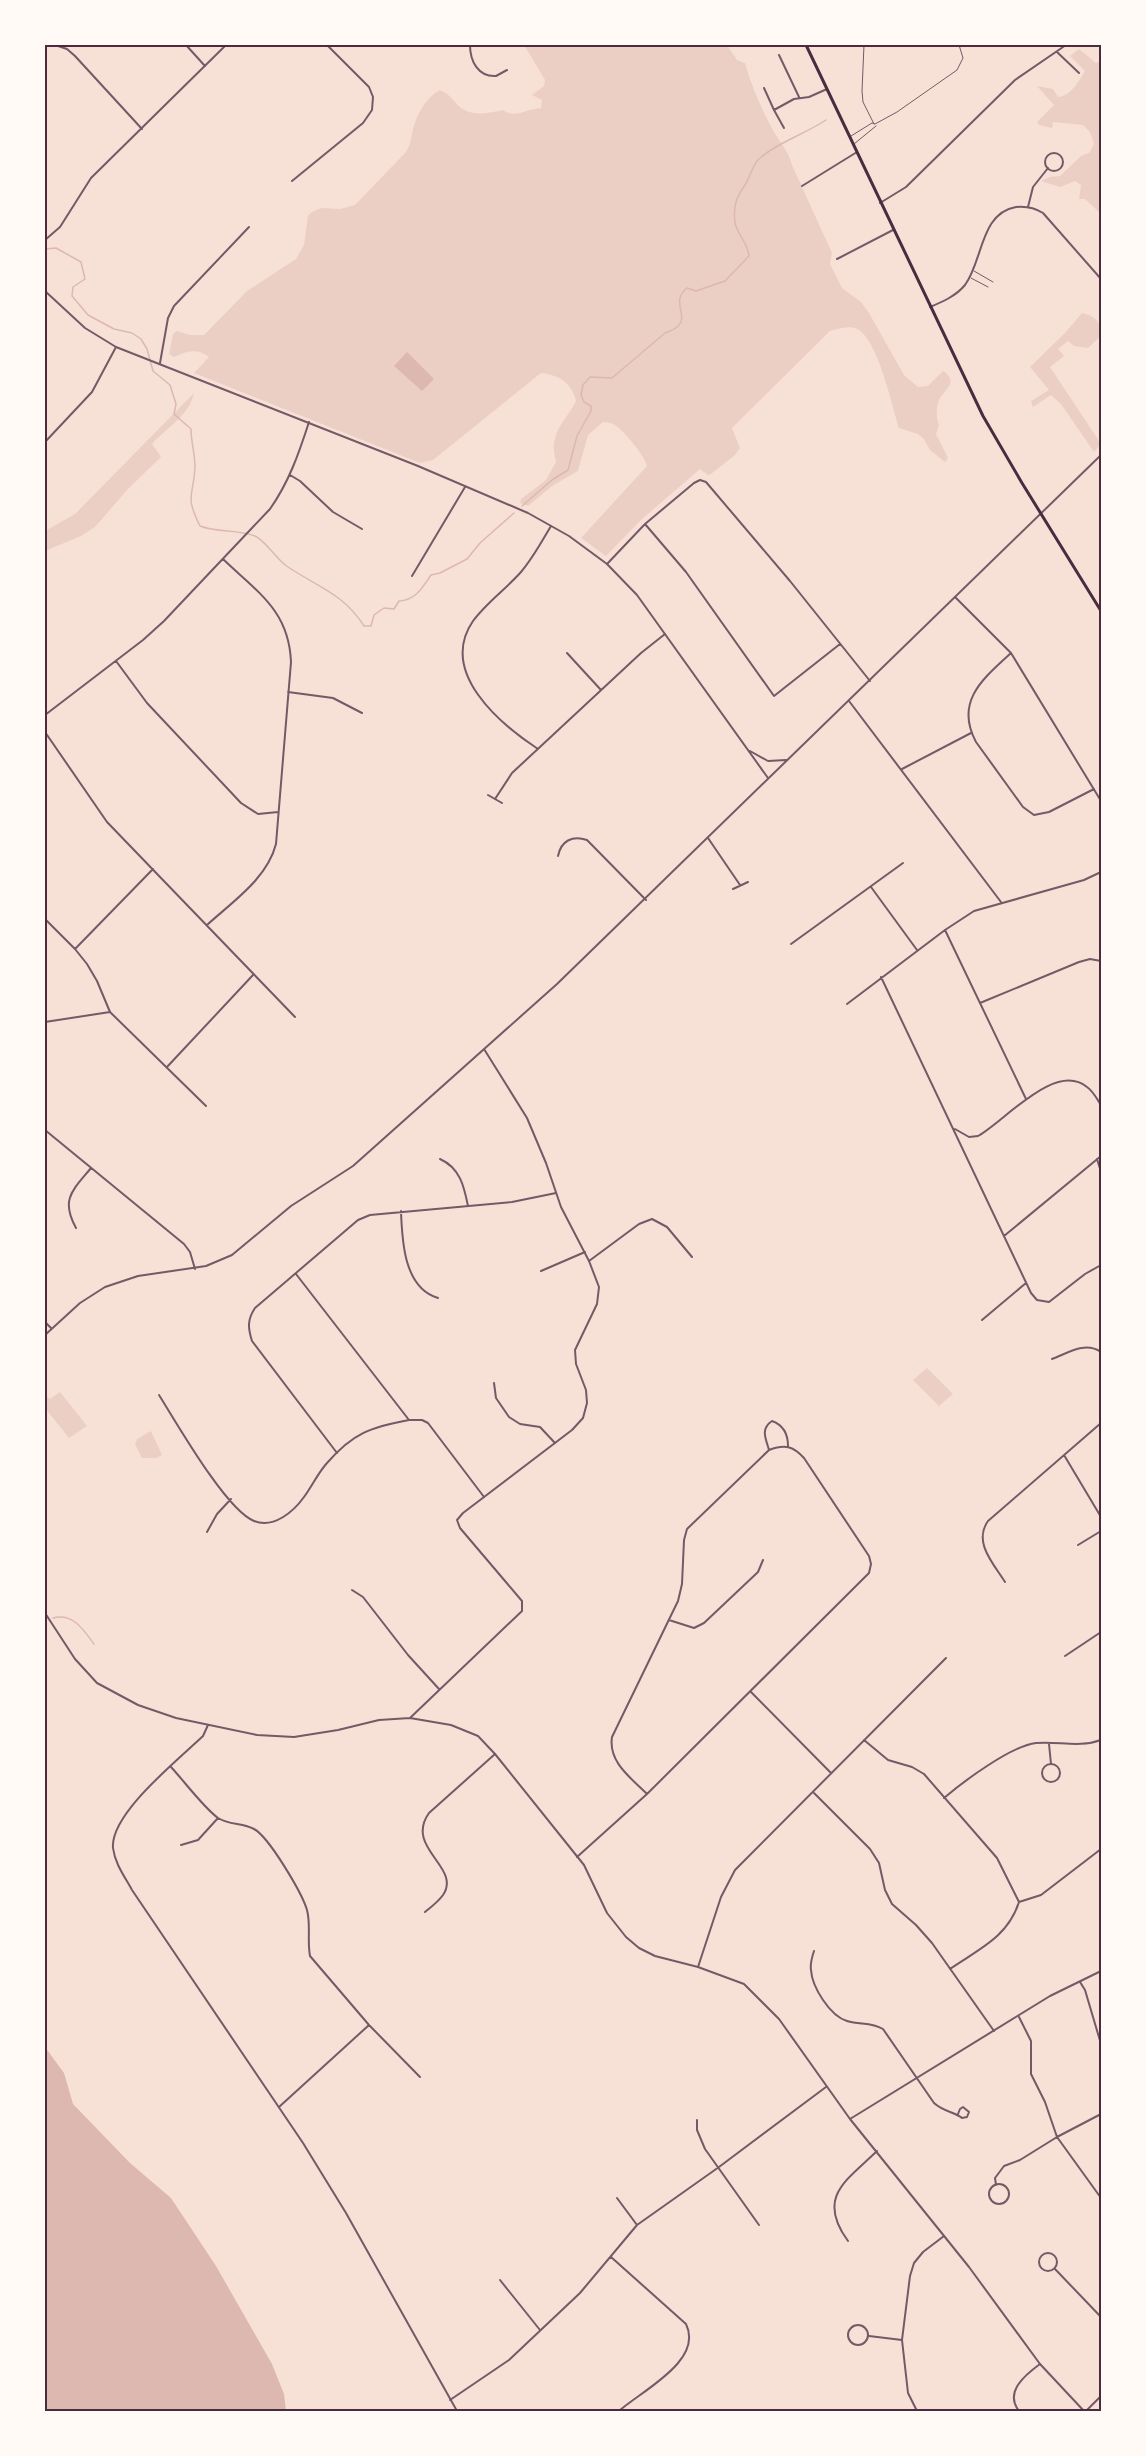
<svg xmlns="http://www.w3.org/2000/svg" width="1146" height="2456" viewBox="0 0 1146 2456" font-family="'Exo 2',sans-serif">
	<rect width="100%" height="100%" fill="#f7e1d7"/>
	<path fill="#ebcfc5" d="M524 45H727L737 60 745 63C752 88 762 110 774 132 781 144 789 152 792 165L832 253 830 264 842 288 861 302 869 313 904 375 918 387 928 386 943 371C960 382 944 390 939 400 936 407 936 418 939 425L936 434 948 458 945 462 930 450 924 439 918 434 899 428C892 406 878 339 857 329 849 325 838 329 830 331L732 428 740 448 735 455 711 474 708 475 700 469 642 519 606 556 581 538 647 466C645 456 622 428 613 424 610 422 606 423 603 422L588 435 578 471 552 486 528 506 520 503 521 499 546 480 556 462C548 433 564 424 576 401 572 383 559 375 541 373L433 460 420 463 194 373 209 357C196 348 188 351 174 357L169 354 173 334 177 331 190 335H204L247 291 296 259 304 245 308 216 312 212 321 208 340 209 355 205 406 152C411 144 411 138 413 129 417 114 426 97 440 90 450 94 453 101 461 108 474 117 489 113 503 110 514 119 527 109 541 108L542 100 532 95 544 86 545 80Z
		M1079 49 1096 63 1101 61V214L1085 199H1079L1081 185 1075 181 1060 187 1041 181 1050 177 1060 176 1081 156 1089 153 1094 144 1090 132 1083 125 1053 122 1052 128 1039 125 1037 122 1054 105 1037 86 1053 89 1058 97C1071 96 1079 81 1085 71L1070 56Z
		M1082 313C1095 316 1101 321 1101 336L1088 348 1074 346 1068 341 1058 349 1064 356 1050 367 1101 444 1094 452 1061 404 1051 395 1033 407 1031 401 1049 390 1030 367 1065 333Z
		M194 393C190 415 166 428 152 444L161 457 127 490 95 527 81 536 45 551V531L75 514Z
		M927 1368 953 1394 939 1406 913 1380Z
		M60 1392 87 1426 69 1438 45 1408V1395L50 1399Z
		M151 1431 162 1455 157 1458H142L135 1444 137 1439Z"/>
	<path fill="#dcb8b0" d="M407 352 434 379 422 391 394 366Z
		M45 2047 64 2073 73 2104 130 2163 171 2198 216 2266 272 2364 284 2394 286 2411H45Z"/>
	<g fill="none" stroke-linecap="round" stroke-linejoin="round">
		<path stroke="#dcb8b0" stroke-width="1.5" d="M45 249 56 248 81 262 85 279 73 287 72 296 88 315 114 329 132 333 141 339 147 349 153 371 170 385 176 404 174 414 191 429C191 442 195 454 195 467 194 496 184 494 200 526 218 533 237 529 255 536 266 541 276 559 288 567 318 587 344 594 364 626H371L374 615 384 608 394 609 399 601C416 600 422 588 431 575L440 573 467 559 480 543 514 513
			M522 506 552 480 568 470 577 436 591 411V406L584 402 581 395 583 385 590 377 612 378 665 333C700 321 666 305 687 288L696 291 725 281 749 256C748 243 738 236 735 223 733 206 736 198 745 185 750 177 752 167 758 160 776 143 805 134 826 120
			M53 1618C73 1613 83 1629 94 1644"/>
		<path stroke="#755966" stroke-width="1" d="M864 45 862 91 863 102 874 124
			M851 136 872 123 875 124 897 112 957 70 963 58 959 45
			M854 144 876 126
			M974 271 993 282
			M971 278 988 287"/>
		<path stroke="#755966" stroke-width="2" d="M55 45 67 49 75 56 142 129
			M186 45 205 66
			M470 45C470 61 478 77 496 76L507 70
			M1057 52 1079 73
			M779 55 799 97
			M764 88 774 110 794 99 809 97 827 89
			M774 110 784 128
			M1045 162a9 9 0 1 1 18 0a9 9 0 1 1-18 0Z
			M292 181 363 123 372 110 373 97 369 87 327 45
			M802 186 857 152
			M880 203 906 187 1015 80 1066 45
			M1028 207 1033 187 1048 168
			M837 259 893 230
			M930 307C942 302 956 296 965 285 983 261 980 213 1016 207 1026 206 1035 208 1043 213L1101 279
			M160 363 168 318 174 306 249 227
			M45 442 92 392 116 347
			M290 475 300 481 333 512 362 529
			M645 524 686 572 774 696 840 644
			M607 564 645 524 694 483 700 480 706 482 790 581 870 681
			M412 576 465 487
			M955 597 1011 653 1101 801
			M567 653 601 690
			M1011 653C984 678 954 701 976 742L1023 807 1034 815 1049 812 1094 789
			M116 661 147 703 241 803 258 814 278 812
			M288 692 333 698 362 713
			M849 701 1001 902
			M45 715 143 640 164 621 270 509C289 482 299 453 309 422
			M45 732 107 822 295 1017
			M538 749C500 724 438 672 473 621 486 603 506 589 521 572 533 558 542 541 551 526
			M902 769 971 733
			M488 795 502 803
			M495 799 512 773 641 653 665 634
			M708 838 740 885
			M558 856C561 841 572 835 587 840L646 900
			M871 887 917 950
			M733 889 748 882
			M45 919 75 949 87 964 97 981 110 1012 206 1106
			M207 925C232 902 267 879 276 844L291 662C289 610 257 592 223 559
			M945 930 1026 1099
			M791 944 903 863
			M75 949 153 869
			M881 977 1031 1293 1037 1300 1049 1302 1085 1274 1101 1265
			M980 1003 1079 962 1090 959 1101 961
			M847 1004 945 930 974 911 1084 880 1101 872
			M45 1022 110 1012
			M167 1067 253 975
			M955 1129 969 1137 978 1136C1005 1121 1055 1061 1087 1087 1093 1091 1097 1099 1101 1105
			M45 1130 184 1244 190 1252 195 1269
			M440 1159C460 1168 464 1186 468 1206
			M1097 1159 1101 1172
			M401 1211C402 1241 404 1288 438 1298
			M76 1228C60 1199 73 1190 91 1168
			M1004 1236 1101 1156
			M589 1261 639 1224 652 1219 667 1227 692 1257
			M541 1271 585 1252
			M296 1274 409 1420H422L428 1423 484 1497
			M982 1320 1026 1283
			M45 1322 51 1328
			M1052 1359C1068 1353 1085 1341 1101 1352
			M494 1383 496 1398 509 1417 520 1424 540 1427 555 1443
			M159 1395C176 1422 226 1510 254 1521 274 1529 294 1511 304 1497 312 1486 318 1473 327 1463 353 1433 371 1427 409 1420
			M769 1450C766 1439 760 1429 772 1421 783 1425 788 1434 788 1446
			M337 1453 252 1341C248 1328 247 1320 255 1308L358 1220 370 1215 512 1202 556 1193
			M1064 1455 1101 1517
			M207 1532 217 1514 231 1499
			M1078 1545 1101 1531
			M1005 1582C993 1563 973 1542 988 1521L1101 1423
			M352 1590 363 1597 408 1655 439 1689
			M669 1620 694 1628 704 1623 758 1572 763 1560
			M1065 1656 1101 1632
			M751 1692 831 1773
			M864 1740 888 1760 912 1767 924 1774 997 1858 1019 1902
			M1049 1744 1051 1764
			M1042 1773a9 9 0 1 1 18 0a9 9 0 1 1-18 0Z
			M171 1767C184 1781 204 1808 218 1818 229 1825 243 1823 254 1829 269 1837 302 1893 307 1910 311 1925 307 1940 310 1956L369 2025 420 2077
			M814 1793 870 1849 879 1863 885 1890 892 1904 916 1925 932 1943 994 2031
			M944 1798C964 1781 1011 1746 1036 1743 1059 1741 1079 1748 1101 1740
			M181 1845 198 1840 218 1818
			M577 1857 647 1794 869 1573 871 1564 869 1556 804 1458C793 1446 785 1444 769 1450L687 1529 684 1540 682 1584 678 1601 612 1737C608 1762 631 1778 647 1794
			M1019 1902 1041 1895 1101 1849
			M425 1912C431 1907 438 1902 443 1895 462 1867 404 1848 429 1813L495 1754
			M814 1951C812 1957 810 1964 811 1970 812 1987 830 2016 847 2021 860 2025 871 2022 883 2029L934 2103C944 2112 955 2112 962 2118L967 2117 969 2112 963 2107 960 2109 958 2114
			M698 1967 721 1897 735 1870 946 1658
			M950 1969C979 1949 1008 1937 1019 1902
			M1080 1982 1085 1990 1101 2044
			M1019 2017 1031 2041V2074L1045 2102 1057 2137 1101 2198
			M279 2107 369 2025
			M697 2120V2130L705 2149 759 2225
			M989 2194a10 10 0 1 1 20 0a10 10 0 1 1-20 0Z
			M996 2185 995 2178 1004 2166 1020 2160 1057 2137 1101 2114
			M617 2198 637 2225
			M848 2241C816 2197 846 2181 877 2151
			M1039 2262a9 9 0 1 1 18 0a9 9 0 1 1-18 0Z
			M611 2257 686 2324C704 2361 641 2391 619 2411
			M1055 2269 1101 2317
			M500 2280 540 2330
			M848 2335a10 10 0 1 1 20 0a10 10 0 1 1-20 0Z
			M869 2336 902 2340
			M450 2400 509 2360 580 2293 637 2225 719 2167 826 2087
			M917 2411 908 2393 902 2340 910 2276 914 2263 923 2252 944 2236
			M1019 2411C1004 2392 1025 2375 1040 2364
			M1086 2411 1101 2396"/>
		<path stroke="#755966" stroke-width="2" d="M45 240 60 227 91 178 226 45
			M45 291 85 328 116 347 418 466 528 513 569 536 607 564 637 595 768 778
			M750 751 768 761 786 760
			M45 1335 80 1303 105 1287 138 1276 206 1266 232 1255 291 1206 353 1166 557 984 1101 455
			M45 1613 75 1659 97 1683 138 1705 176 1718 257 1735 294 1737 338 1730 379 1720 410 1718 451 1725 478 1736 495 1754 584 1865 607 1913 626 1937 639 1948 655 1956 698 1967 744 1984 779 2019 850 2119 969 2267 1040 2364 1084 2411
			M410 1718 522 1611V1601L460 1528 457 1520 463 1513 572 1430 583 1418 587 1403 586 1390 576 1364 575 1350 597 1304 599 1287 589 1261 561 1207 546 1163 527 1118 484 1049
			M208 1725 203 1736C178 1760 110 1814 113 1848 115 1864 125 1877 132 1890L303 2143 346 2213 457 2411
			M850 2119 1050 1996 1101 1971"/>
		<path stroke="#4a2c40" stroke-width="3" d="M806 45 983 416 1022 483 1101 611"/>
	</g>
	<rect width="1146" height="2456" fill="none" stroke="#fffaf5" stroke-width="93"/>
	<rect x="46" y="46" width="1054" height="2364" fill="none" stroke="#4a2c40" stroke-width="2"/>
</svg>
